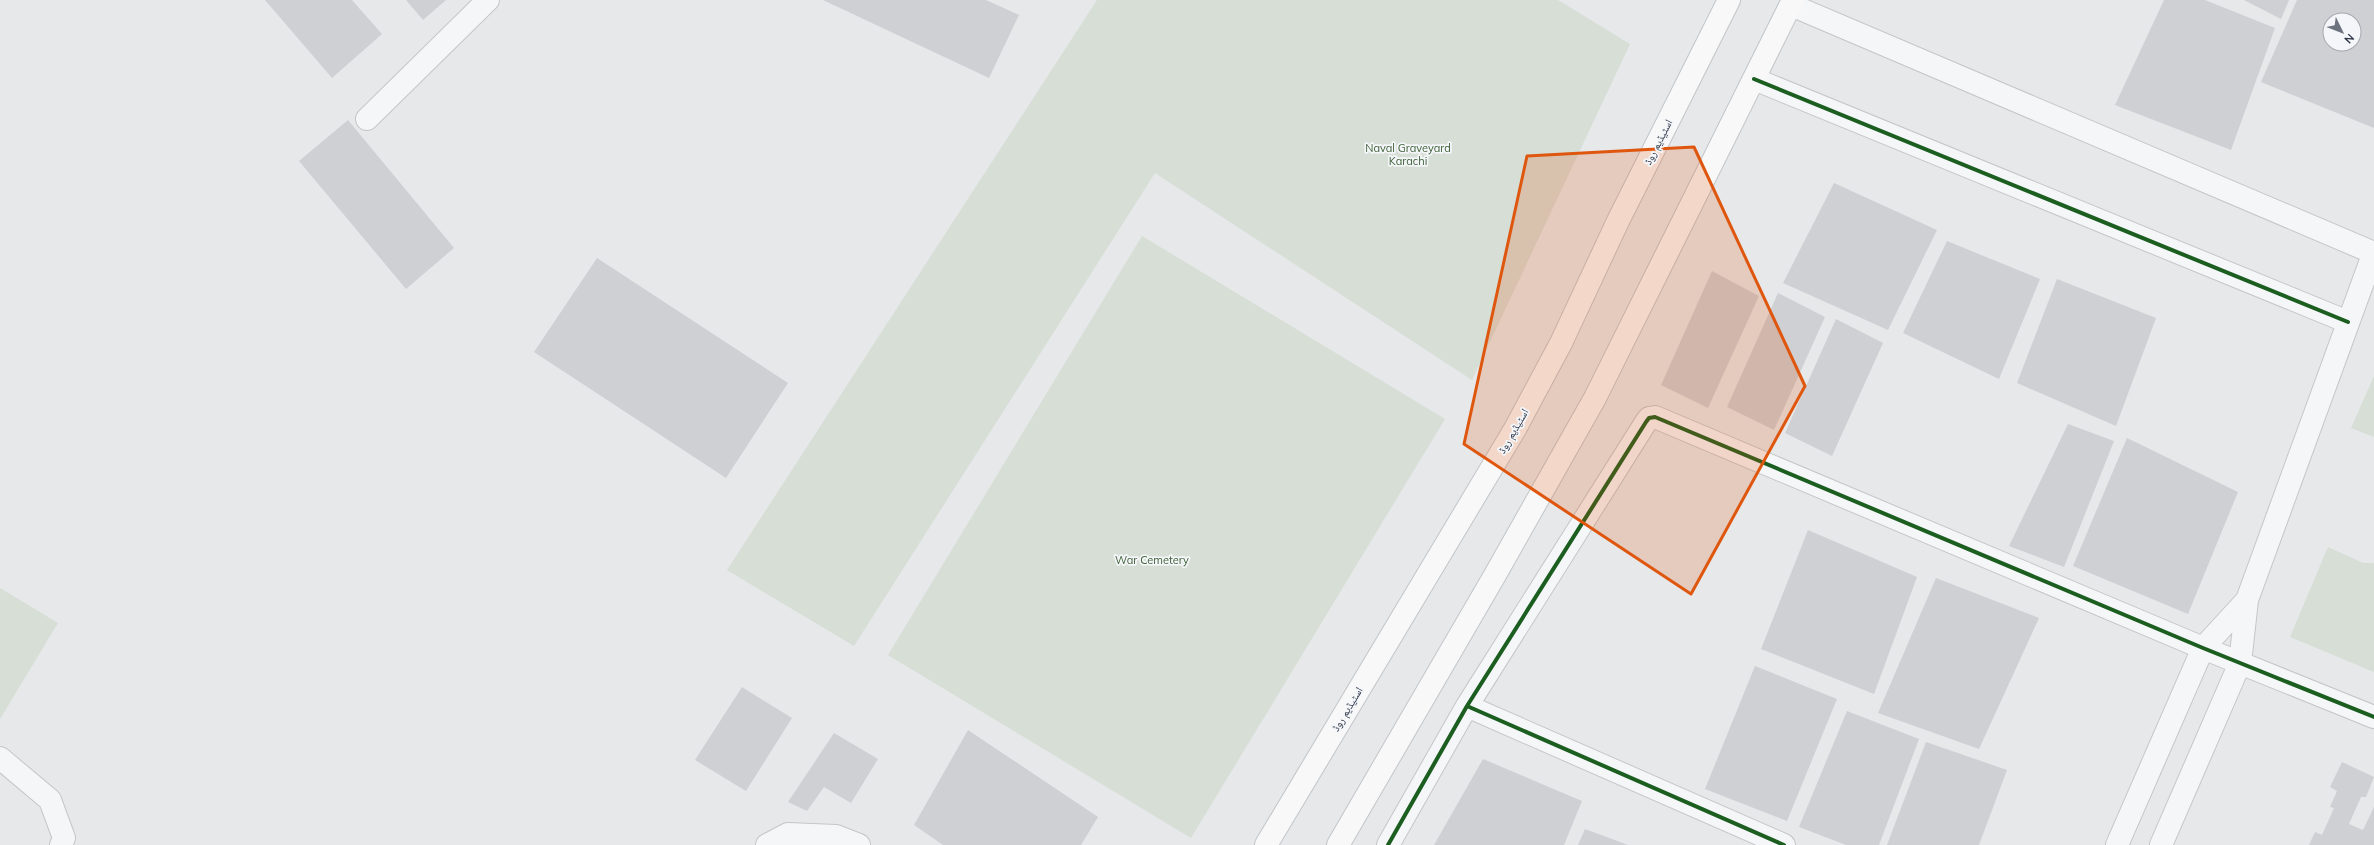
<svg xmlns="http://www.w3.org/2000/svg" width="2374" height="845" viewBox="0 0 2374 845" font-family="Mulish,'Noto Naskh Arabic',sans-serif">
	<rect width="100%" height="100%" fill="#e6e8ea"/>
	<path fill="#d6ded6" d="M1097 0H1558L1630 44 1472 380 1155 173 854 646 727 570Z
		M1142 236 1445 419 1191 838 888 655Z
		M2374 376V437L2351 428Z
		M2328 547 2363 563H2374V672L2290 637Z
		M0 588 58 623 0 719Z"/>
	<path fill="#ced0d3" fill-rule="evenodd" d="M265 0H352L382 34 332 78Z
		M406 0H446L423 20Z
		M823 0H986L1019 15 989 78Z
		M2164 0H2205L2275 28 2231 150 2115 105Z
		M2244 0H2289L2281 19Z
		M2297 0H2374V128L2261 82ZM2330 20H2354V44H2330Z
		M348 120 454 248 406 289 299 161Z
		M1834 183 1937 230 1888 330 1783 283Z
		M1947 241 2040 279 1999 379 1903 333Z
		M597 258 788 383 726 478 534 352Z
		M1712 271 1759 296 1708 408 1661 385Z
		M2057 279 2156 318 2116 426 2017 383Z
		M1778 293 1825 317 1774 430 1727 407Z
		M1836 319 1883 343 1832 456 1785 433Z
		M2068 424 2114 441 2064 567 2009 546Z
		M2127 438 2238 492 2188 614 2073 566Z
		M1808 530 1917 577 1874 694 1761 649Z
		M1936 578 2039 618 1979 749 1878 713Z
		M1755 666 1837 699 1787 821 1705 789Z
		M742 687 792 718 746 791 695 760Z
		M1847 711 1919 739 1879 845H1846L1799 827Z
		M968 730 1098 817 1081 845H943L914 825Z
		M834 733 878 759 851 803 824 787 807 811 788 802Z
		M1926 742 2007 770 1979 845H1887Z
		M1483 759 1582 801 1564 845H1434Z
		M2342 762 2374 777 2366 797H2361L2349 824 2363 830 2374 807V845H2309L2315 832 2322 835 2334 808 2330 807 2337 791 2330 787Z
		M1585 829 1628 845H1578Z"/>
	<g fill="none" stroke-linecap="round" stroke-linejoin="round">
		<defs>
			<path id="minor" d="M1791 5 2374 253
				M1754 79 2348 322
				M367 119 488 0
				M1467 706 1784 845
				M0 758 50 800 64 838 61 845
				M767 845 788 834 836 836 859 845
				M1388 845 1467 706 1646 422 1649 418 1655 417 2203 648 2374 717
				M2117 845 2203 648 2247 600
				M2161 845 2240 663 2247 600 2374 252"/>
			<path id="primary" d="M1266 845 1515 429 1561 343 1618 221 1729 0
				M1338 845 1495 575 1595 398 1793 0"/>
		</defs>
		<use href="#minor" stroke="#c4c6c8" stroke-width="24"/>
		<use href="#primary" stroke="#c2c5c8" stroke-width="24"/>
		<use href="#minor" stroke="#f5f6f7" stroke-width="22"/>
		<use href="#primary" stroke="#f8f8f8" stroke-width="22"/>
		<defs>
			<path id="cycleway" d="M1754 79 2348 322
				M1467 706 1784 845
				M1388 845 1467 706 1646 422 1649 418 1655 417 2203 648 2374 717"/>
		</defs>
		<use href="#cycleway" stroke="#f4f6f9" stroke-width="6"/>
		<use href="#cycleway" stroke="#1b5e20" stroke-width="4"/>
	</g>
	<path fill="#df570f" fill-opacity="0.2" stroke="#df570f" stroke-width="3" stroke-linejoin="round" d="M1694 147 1805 386 1691 594 1464 444 1527 156Z"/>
	<g text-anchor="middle" stroke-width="3.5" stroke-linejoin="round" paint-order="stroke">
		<g font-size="11" fill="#2b3445" stroke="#f4f6f9">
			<text transform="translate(1658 142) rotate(-63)" y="4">اسٹیڈیم روڈ</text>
			<text transform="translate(1513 431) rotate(-60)" y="4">اسٹیڈیم روڈ</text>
			<text transform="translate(1347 709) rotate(-59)" y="4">اسٹیڈیم روڈ</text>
		</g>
		<g font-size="11" fill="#3f6138" stroke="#f4f6f9">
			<text x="1408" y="152">Naval Graveyard<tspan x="1408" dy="13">Karachi</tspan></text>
			<text x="1152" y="564">War Cemetery</text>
		</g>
	</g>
	<g transform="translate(2342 32) rotate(133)"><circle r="19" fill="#f4f6f9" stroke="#a4a8b1"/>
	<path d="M0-3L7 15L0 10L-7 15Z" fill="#6c737f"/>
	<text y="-6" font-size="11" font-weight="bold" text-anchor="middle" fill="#2b3445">N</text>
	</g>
</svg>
